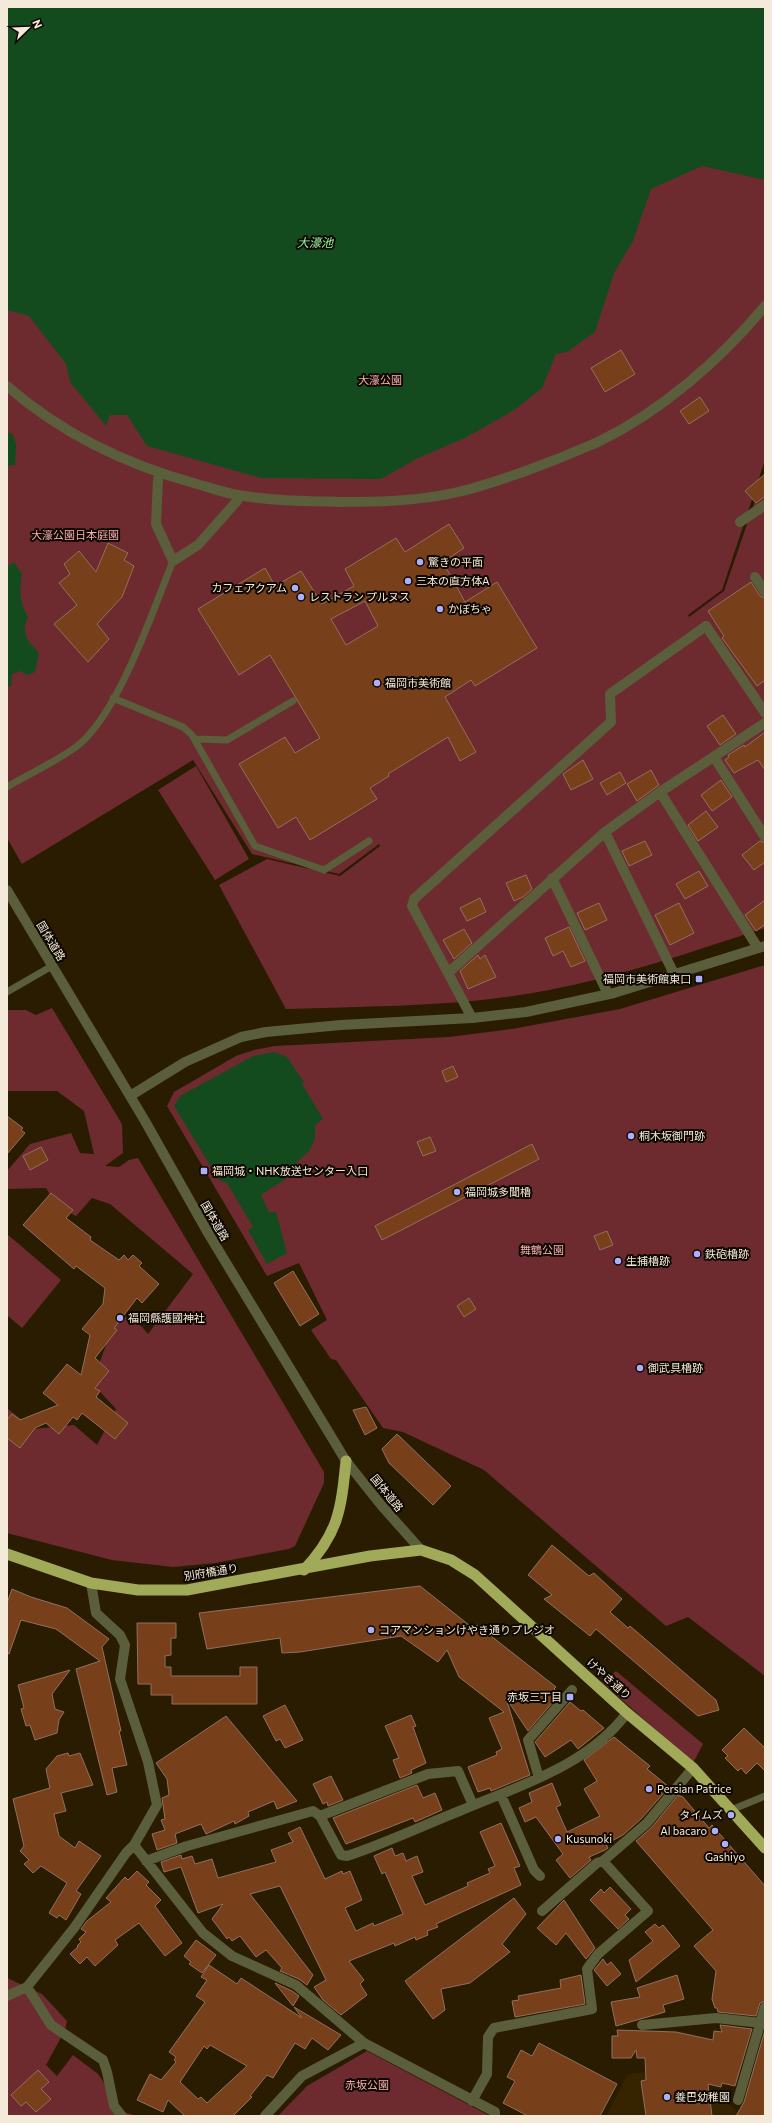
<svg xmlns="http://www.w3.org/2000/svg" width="772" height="2123" viewBox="0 0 772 2123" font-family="Commissioner,'Noto Sans JP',sans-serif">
	<rect width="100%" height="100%" fill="#2a1c00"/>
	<path fill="#362400" d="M686 2067 702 2087 733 2107 740 2116H606L628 2074Z"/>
	<path fill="#6d2b30" d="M7 7H765V460L722 590 688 615 689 617 724 591 765 472V928C694 951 623 976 549 990 463 1007 374 1006 286 1009L219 885 267 859 340 876 380 846 379 844 339 874 252 854 193 760 22 864 7 838Z
		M196 766 249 859 215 880 158 790Z
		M765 965V1676L688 1617 666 1626 484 1470 403 1432 383 1428 336 1360 331 1359 311 1330 327 1320 299 1263 267 1276 167 1106 174 1092 236 1056 254 1050 275 1046 449 1037 512 1029 620 1009Z
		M52 1008 122 1124 123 1153 105 1166 119 1167 129 1160 138 1158 324 1472V1483L295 1546 289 1549 215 1563 173 1567 112 1560 7 1533V1408L33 1429 74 1425 97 1445 116 1409 92 1383 117 1315 136 1320 148 1334 193 1274 110 1204 92 1198 76 1216 56 1205 46 1188 7 1189V1171L30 1144 71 1133 80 1153 94 1154 84 1111 57 1091H7V1010H26L36 1015Z
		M7 1234 61 1280 22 1328 7 1315Z
		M616 1671 703 1744 693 1763 602 1682Z
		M7 1978 42 1994 67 2021 65 2030 46 2065 57 2076 73 2055 98 2074 124 2112 137 2116H7Z
		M367 2051 490 2116H278L307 2086Z"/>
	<path fill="#144b1e" d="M7 7H765V180L702 166 651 189 633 241 614 273 595 332 567 352 556 354 542 388 516 409 465 438 418 458 381 479 261 478 147 446 127 415H110L106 426 70 382 66 364 29 316 7 310Z
		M7 432 13 435 16 444 15 465 7 466Z
		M14 562 22 574C19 589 20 603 28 617 20 634 28 641 39 653L35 672 27 675 20 671 12 674 11 686 7 687V569L8 566Z
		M274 1052 287 1057 304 1082 302 1084 323 1119 315 1125V1138L310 1150 294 1165 287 1178 261 1195 269 1212H276L287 1253 267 1264 248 1230 253 1227 227 1183 219 1180 174 1106 180 1096 253 1056Z"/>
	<path fill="#783f1b" stroke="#91705e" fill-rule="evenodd" d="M621 350 635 374 605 392 591 368Z
		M700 397 709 411 689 424 680 411Z
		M765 474V496L756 503 745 491Z
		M449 524 464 548 443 562 465 602 497 582 537 648 475 686 471 680 445 697 476 752 460 761 448 737 388 774 389 776 370 788 377 799 310 840 296 817 278 828 239 764 285 737 295 753 320 738 270 655 239 675 198 609 265 568 275 586 301 571 322 604 354 586 345 569 396 538 405 552ZM365 601 378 626 346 645 331 619Z
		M108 543 128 553 124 560 134 566 122 597 97 624 109 639 88 662 54 624 77 605 59 583 70 574 64 564 79 551 96 572Z
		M751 582 760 596 765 598V680L757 686 722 638 724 636 708 611Z
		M723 715 736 734 720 745 707 726Z
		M765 732V770L758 760 734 773 725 760 729 757 728 755 744 745 745 747Z
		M583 760 593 779 571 790 563 774Z
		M651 770 659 785 637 801 627 784Z
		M620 772 626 783 607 795 600 783Z
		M721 780 732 797 712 811 701 795Z
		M706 811 718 827 698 841 688 825Z
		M645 841 652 855 629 866 622 851Z
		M760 841 765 843V862L754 870 742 855Z
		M699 871 708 886 685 899 676 884Z
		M526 875 532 889 523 897 514 901 506 883Z
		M480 898 486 912 467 921 460 908Z
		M765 900V924L756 931 745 915Z
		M599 903 607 920 585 930 577 913Z
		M679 903 694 933 670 945 655 915Z
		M569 927 585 961 571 967 563 951 553 956 545 938Z
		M464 929 472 943 454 959 443 940Z
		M478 955 480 959 485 955 496 977 468 989 460 971Z
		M453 1066 458 1077 446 1082 442 1071Z
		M7 1116 23 1128 21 1130 25 1133 7 1154Z
		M430 1137 436 1151 423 1156 417 1142Z
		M532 1144 539 1159 382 1240 375 1226Z
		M41 1147 48 1160 30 1170 23 1156Z
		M51 1193 73 1210 66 1218 91 1237 90 1240 119 1260 124 1255 128 1260 133 1255 142 1263 139 1266 159 1284 142 1303 137 1298 114 1328 117 1330 95 1358 109 1371 95 1388 100 1391 96 1397 128 1423 115 1439 82 1413 77 1420 73 1417 59 1434 46 1423 35 1428 20 1448 7 1438V1420L12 1414 20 1420 58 1405 43 1393 67 1364 81 1375 90 1335 82 1329 103 1304 105 1288 76 1266 74 1269 23 1225Z
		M607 1231 613 1245 600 1250 594 1236Z
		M293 1271 319 1314 300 1326 274 1283Z
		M469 1298 476 1309 464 1317 457 1306Z
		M366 1407 377 1428 365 1435 353 1410Z
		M397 1434 451 1486 433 1505 389 1463 382 1449Z
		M552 1545 589 1576 594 1573 622 1599 610 1612 628 1628 630 1626 716 1700 719 1710 698 1716 596 1629 590 1636 544 1599 552 1595 528 1575Z
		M420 1586 474 1629 477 1625 556 1687 554 1689 560 1694 528 1731 506 1698 530 1775 491 1791 490 1788 478 1792 468 1767 497 1755 496 1752 502 1749 489 1718 504 1712 459 1677 447 1650 438 1662 401 1636 300 1652 282 1653 280 1638 207 1649 199 1613Z
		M12 1589 31 1597 67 1608 109 1639 102 1647 121 1731H119L127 1765 112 1768 117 1792 107 1795 76 1669 100 1661 56 1629 21 1620 9 1654 7 1653V1603Z
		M137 1623H176V1638H171V1655L165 1656V1667H171V1676H240V1667H257V1704H172V1695H151V1684H138Z
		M70 1670 52 1694 55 1709 64 1712 59 1720 57 1733 35 1740 30 1725 26 1726 21 1709 24 1708 18 1685Z
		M570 1702 581 1711 583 1710 604 1728 578 1749 571 1740 545 1757 535 1742Z
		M285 1705 303 1740 285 1748 280 1739 276 1741 263 1716Z
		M411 1715 416 1726 413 1727 426 1763 411 1770 412 1773 400 1778 393 1760 399 1758 385 1726Z
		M226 1716 297 1801 277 1809 274 1801 248 1812 249 1816 235 1824 234 1821 206 1834 201 1824 175 1834 177 1843 157 1850 152 1834 165 1830 161 1820 165 1819 162 1798 169 1795 167 1779 156 1763Z
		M744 1728 765 1748V1771L757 1763 746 1774 741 1768 738 1771 725 1758 728 1756 722 1750Z
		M614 1737 650 1766 647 1769 669 1787 642 1818 623 1835 606 1844 608 1848 605 1850 589 1857 591 1860 570 1878 556 1860 563 1854 536 1817 525 1822 519 1808 532 1802 529 1793 552 1783 561 1805 556 1807 567 1832 600 1816 584 1789 597 1781 584 1760Z
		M68 1753 69 1756 80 1753 93 1785 61 1793 66 1811 54 1814 59 1836 75 1848 79 1841 101 1856 76 1891 81 1894 66 1920 59 1915 57 1918 49 1913 67 1883 41 1866 33 1873 24 1864 29 1860 20 1851 24 1846 13 1799 50 1788 46 1769 57 1756Z
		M331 1776 343 1800 328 1806 327 1802 323 1804 313 1784Z
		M417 1785 423 1798 435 1793 442 1810 415 1822 413 1818 346 1844 333 1818Z
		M678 1795 683 1797 709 1828 712 1825 765 1886V2001L760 2003 756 2016 718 2012 717 2008H715L712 1999 716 1971 694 1946 713 1930 636 1841 652 1827Z
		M501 1823 520 1866 514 1868 521 1885 436 1924 438 1927 427 1931 428 1935 416 1940 415 1937 395 1946 394 1943 349 1961 364 1980 360 1984 367 1995 341 2015 323 2000 314 1987 326 1980 280 1886 250 1894 313 1975 307 1985 299 1979 280 1971 282 1968 266 1950 256 1957 240 1936 232 1941 229 1937 227 1939 212 1919 223 1904 198 1913 181 1867 164 1872 161 1862 181 1855 182 1859 192 1856 195 1864 212 1859 218 1878 276 1862 271 1850 293 1842 288 1833 300 1827 325 1879 342 1871 343 1874 350 1871 362 1900 345 1908 356 1931 373 1923 374 1926 403 1914 385 1872 382 1874 374 1856 392 1848 395 1856 403 1853 406 1861 417 1856 423 1872 412 1876 425 1905 468 1886 467 1883 490 1873 488 1869 495 1866 480 1832Z
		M137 1871 149 1882 146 1885 161 1900 155 1906 182 1943 165 1956 139 1923 115 1940 118 1945 95 1966 87 1957 80 1964 70 1954 78 1947 77 1946 81 1942 79 1939 86 1932 81 1929 87 1921 111 1902 106 1898 125 1877 128 1880Z
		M610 1887 631 1909 625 1915 629 1919 618 1929 590 1900 601 1889 604 1893Z
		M514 1898 526 1914 502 1944 510 1952 470 1983 441 1989 445 2010 433 2019 405 1981Z
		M564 1900 595 1948 586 1959 566 1933 556 1945 537 1928Z
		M655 1924 659 1928 663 1925 680 1946 636 1982 629 1960 653 1941 645 1932Z
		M196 1940 216 1955 202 1973 189 1964 191 1962 184 1956Z
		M603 1959 607 1965 611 1962 621 1974 607 1986 594 1970Z
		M209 1965 237 1984 241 1978 302 2018 294 2007 341 2035 328 2050 312 2038 305 2049 295 2043 273 2078 267 2075 250 2096 252 2097 233 2116H185L168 2100 163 2112 137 2100 150 2074 161 2080 176 2062 174 2060 176 2057 169 2052 205 2002 196 1996 207 1980 201 1977ZM210 2045 247 2066 207 2103 201 2097 198 2099 180 2082 204 2046 207 2049Z
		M581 1975 585 2004 515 2017 512 2001 519 2000 518 1996 561 1988 560 1980Z
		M677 1975 684 1999 663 2005 665 2012 616 2026 611 2002 640 1997 637 1988Z
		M275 1983 292 1991 299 1996 293 2006Z
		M720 2025 752 2029 735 2086 722 2083 721 2087 708 2084 712 2116H646L641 2081 646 2080 645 2058H637L636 2050 631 2058H612V2036H618L617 2030 676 2032 713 2040 714 2031 722 2032Z
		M765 2030V2116H736L744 2102Z
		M539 2043 617 2084 600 2116H528L503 2103 515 2081 507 2077 521 2050 532 2056Z
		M38 2070 49 2082 41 2089 51 2099 36 2112 26 2102 21 2106 11 2095Z"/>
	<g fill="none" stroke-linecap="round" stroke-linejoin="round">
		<path stroke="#5a5e3b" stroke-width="7" d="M113 698 183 727 192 735 255 846 324 870 369 841
			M196 739 227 740 293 701
			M7 787C29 774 55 762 76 747 119 714 152 612 173 561
			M7 992 52 966
			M731 1810 765 1796"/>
		<path stroke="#5a5e3b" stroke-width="10" d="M7 386C62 434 127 465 197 484 211 488 225 493 238 495 272 501 306 501 340 502 380 502 419 501 458 492 480 487 502 479 523 472 548 463 573 453 598 442 662 411 720 360 765 306
			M158 479 156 524 173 561 198 545 237 501"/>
		<path stroke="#5a5e3b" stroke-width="10" d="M740 522 765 505
			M755 577 765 592
			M714 757 765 837
			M660 792 758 948
			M605 832 674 974
			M552 878 608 994
			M448 973 412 906 414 899 611 722 610 694 706 626 765 713
			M472 1018 448 973 605 832 660 792 765 723
			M539 1778 528 1740 572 1690
			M501 1795 534 1870 540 1876
			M320 1816 428 1774 458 1771 473 1805
			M134 1845 203 1933 232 1956 296 1985 364 2043 495 2112V2116
			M146 1861 187 1846 313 1811 320 1816 341 1855 347 1856C386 1843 424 1825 462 1810 521 1785 587 1766 627 1713
			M542 1911 597 1863 603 1861
			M27 1987 51 2025 103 2060 107 2072 114 2106 122 2116
			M7 1996 27 1987 74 1928 126 1853 134 1845 157 1805 148 1762 120 1679 125 1645 120 1635 96 1613 91 1583
			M642 2025 716 2018 761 2023
			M738 2100 765 2007
			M472 2101 487 2074 488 2037 494 2028 592 2009 587 1969 598 1954 648 1911 603 1861 647 1823 693 1768
			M265 2116 302 2076 364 2043"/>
		<path stroke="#5a5e3b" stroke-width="10" d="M7 890 145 1121 208 1233 346 1461 381 1505 421 1550
			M130 1096 185 1062 241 1037 266 1032 341 1025 472 1018 526 1012 614 993 765 946"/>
		<path stroke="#a1aa58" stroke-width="11" d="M7 1554 91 1583 138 1590H187L370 1556 421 1550 451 1560 475 1575 627 1713 693 1768 765 1848
			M304 1570C339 1533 341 1509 346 1461"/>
	</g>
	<g fill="#acaffb" stroke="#0e0801" stroke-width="1.5">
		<circle cx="420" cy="562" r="4"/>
		<circle cx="408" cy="581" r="4"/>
		<circle cx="295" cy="588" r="4"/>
		<circle cx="301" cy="597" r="4"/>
		<circle cx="440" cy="609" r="4"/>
		<circle cx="377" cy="683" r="4"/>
		<rect x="695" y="975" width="8" height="8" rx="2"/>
		<circle cx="631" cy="1136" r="4"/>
		<rect x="200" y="1167" width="8" height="8" rx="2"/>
		<circle cx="457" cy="1192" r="4"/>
		<circle cx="697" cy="1254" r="4"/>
		<circle cx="618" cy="1261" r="4"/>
		<circle cx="120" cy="1318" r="4"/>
		<circle cx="640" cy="1368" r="4"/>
		<circle cx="371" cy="1630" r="4"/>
		<rect x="566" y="1693" width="8" height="8" rx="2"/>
		<circle cx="649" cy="1789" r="4"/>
		<circle cx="731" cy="1815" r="4"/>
		<circle cx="715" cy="1831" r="4"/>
		<circle cx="558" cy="1839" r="4"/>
		<circle cx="725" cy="1844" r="4"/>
		<circle cx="667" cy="2097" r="4"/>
	</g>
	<g text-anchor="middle" stroke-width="4" stroke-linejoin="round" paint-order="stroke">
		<g font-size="11" fill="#f6acad" stroke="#0e0801">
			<text x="380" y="384">大濠公園</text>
			<text x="75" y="539">大濠公園日本庭園</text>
			<text x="542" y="1254">舞鶴公園</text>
			<text x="367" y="2089">赤坂公園</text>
		</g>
		<g font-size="11" fill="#f4ead9" stroke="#0e0801" text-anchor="start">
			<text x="428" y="566">驚きの平面</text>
			<text x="416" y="585">三本の直方体A</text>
			<text x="287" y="592" text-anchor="end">カフェアクアム</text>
			<text x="309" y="601">レストラン プルヌス</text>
			<text x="448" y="613">かぼちゃ</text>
			<text x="385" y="687">福岡市美術館</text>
			<text x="691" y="983" text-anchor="end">福岡市美術館東口</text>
			<text x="639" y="1140">桐木坂御門跡</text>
			<text x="212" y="1175">福岡城・NHK放送センター入口</text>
			<text x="465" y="1196">福岡城多聞櫓</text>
			<text x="705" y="1258">鉄砲櫓跡</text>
			<text x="626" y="1265">生捕櫓跡</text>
			<text x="128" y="1322">福岡縣護國神社</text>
			<text x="648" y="1372">御武具櫓跡</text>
			<text x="379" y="1634">コアマンションけやき通りプレジオ</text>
			<text x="562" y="1701" text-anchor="end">赤坂三丁目</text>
			<text x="657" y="1793">Persian Patrice</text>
			<text x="723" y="1819" text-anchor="end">タイムズ</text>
			<text x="707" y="1835" text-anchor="end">Al bacaro</text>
			<text x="566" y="1843">Kusunoki</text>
			<text x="725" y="1861" text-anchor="middle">Gashiyo</text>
			<text x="675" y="2101">養巴幼稚園</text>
		</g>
		<g font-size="11" fill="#f4ead9" stroke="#0e0801">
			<text transform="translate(51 941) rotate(59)" y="4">国体道路</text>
			<text transform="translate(215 1221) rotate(60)" y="4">国体道路</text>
			<text transform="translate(387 1493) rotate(51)" y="4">国体道路</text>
			<text transform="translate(211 1572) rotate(-9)" y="4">別府橋通り</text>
			<text transform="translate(609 1679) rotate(42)" y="4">けやき通り</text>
		</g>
		<g font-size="12" font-style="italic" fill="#98f6a1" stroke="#0e0801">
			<text x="315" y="247">大濠池</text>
		</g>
	</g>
	<rect width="772" height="2123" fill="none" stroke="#f4ead9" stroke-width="16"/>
	<g transform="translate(28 28) rotate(67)" stroke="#0e0801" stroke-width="3" paint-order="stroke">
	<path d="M0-3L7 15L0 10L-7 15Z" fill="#f4ead9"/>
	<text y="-6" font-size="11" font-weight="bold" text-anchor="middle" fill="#f4ead9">N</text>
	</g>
</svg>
